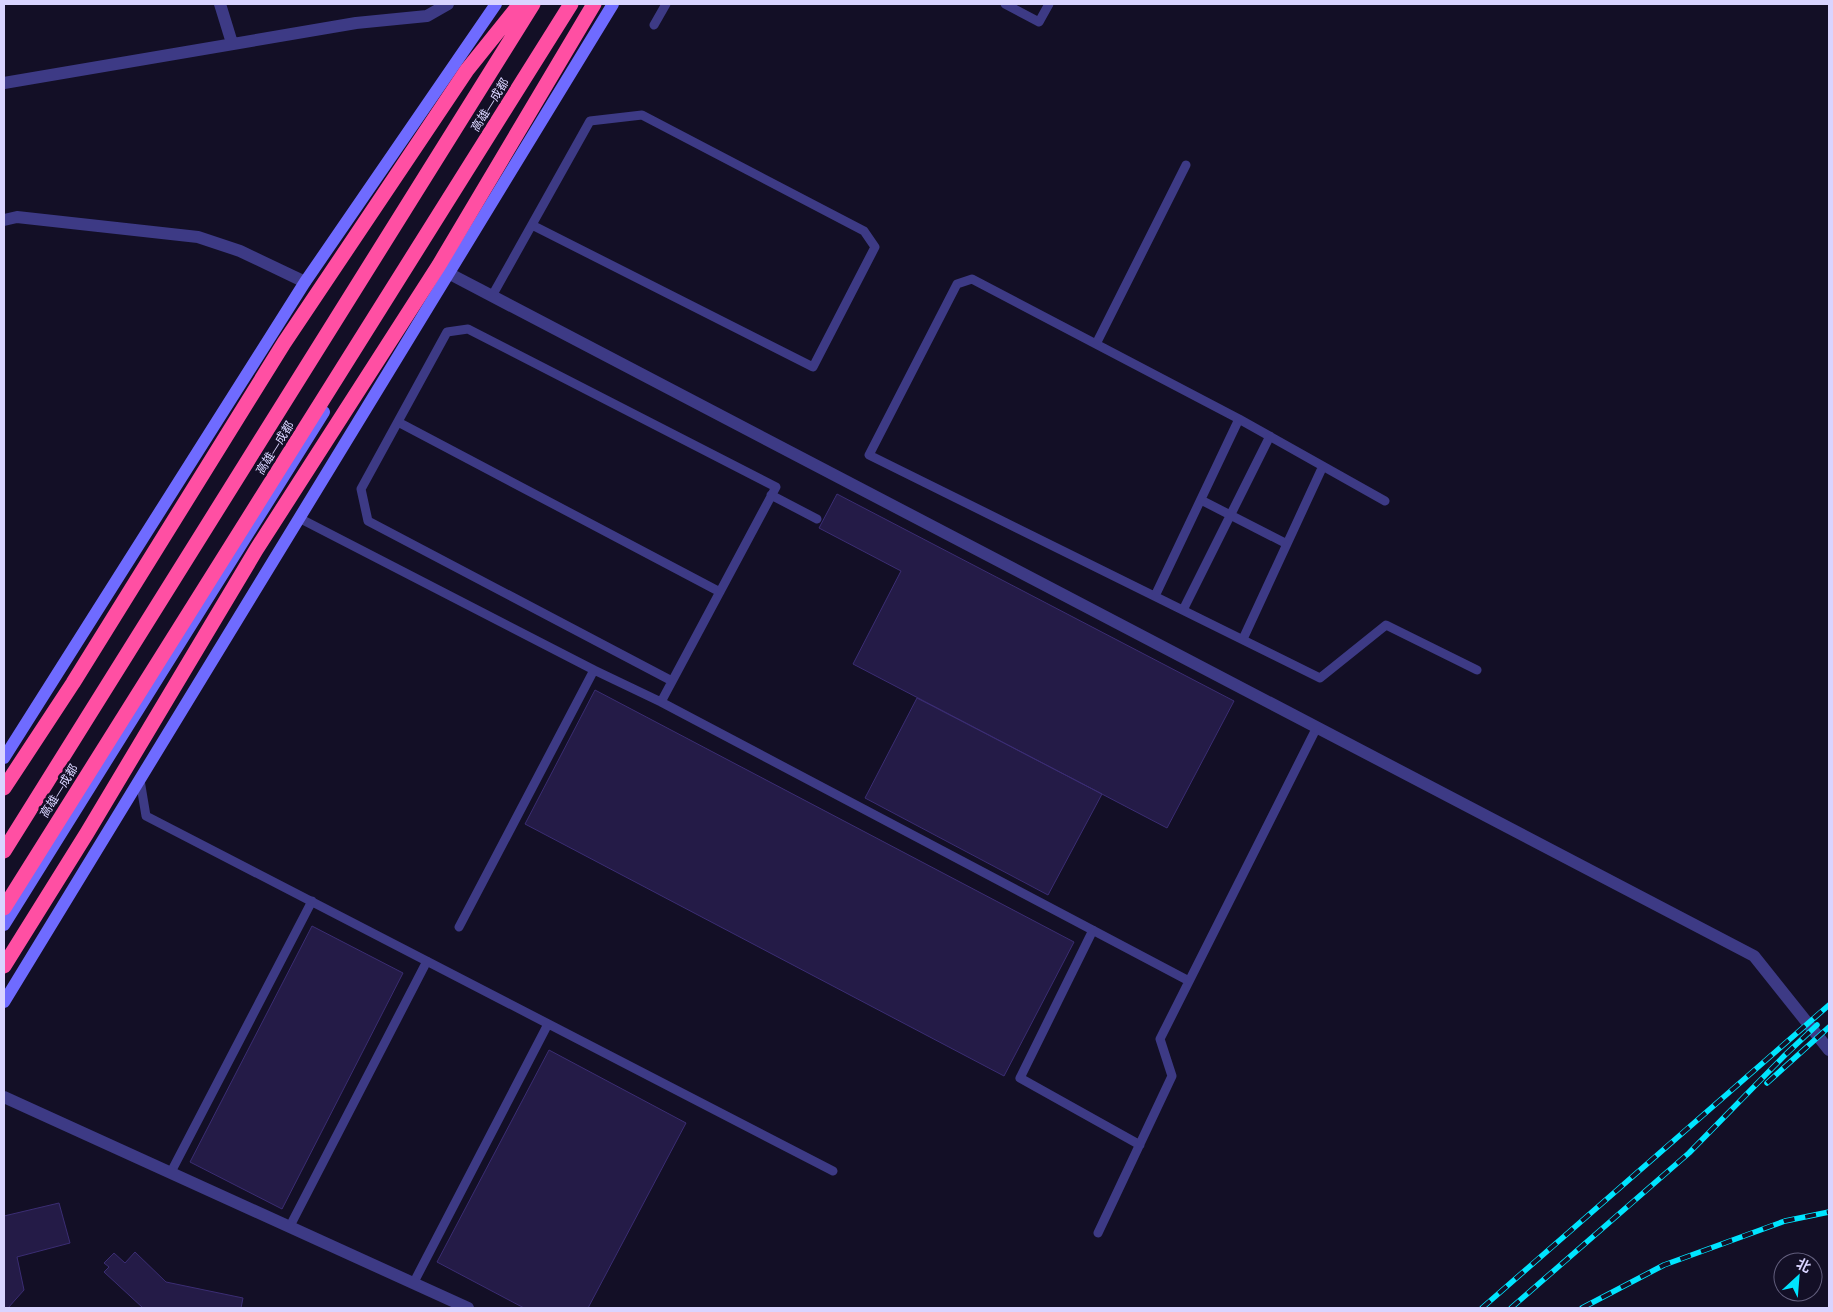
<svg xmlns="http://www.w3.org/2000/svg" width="1833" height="1312" viewBox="0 0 1833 1312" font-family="Helvetica,'Noto Sans SC',sans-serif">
	<rect width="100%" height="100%" fill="#130f26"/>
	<path fill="#241b47" stroke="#3b2d73" d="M837 494 1234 701 1167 828 853 664 901 571 819 528Z
		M595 690 1074 942 1004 1076 525 824Z
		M917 698 1102 794 1048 895 865 798Z
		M312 926 403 973 282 1209 190 1162Z
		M549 1050 686 1123 588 1308H524L437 1262Z
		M59 1203 70 1243 17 1257 24 1290 8 1308H4V1216Z
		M135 1252 166 1282 243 1298 241 1308H143L104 1272 109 1267 104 1263 114 1253 125 1263Z"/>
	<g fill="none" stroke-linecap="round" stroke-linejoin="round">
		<path stroke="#3d3a85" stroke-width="9" d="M1005 4 1039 22 1049 4
			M654 25 666 4
			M492 296 590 121 642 115 864 231 875 247 813 367 532 225
			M1096 344 1186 165
			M398 422 720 592
			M771 495 817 519
			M1201 500 1287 544
			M1385 501 1239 419 972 279 957 284 869 455 1320 678 1386 625 1477 670
			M299 518 594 670 661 702 1189 981
			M1155 596 1239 419
			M1183 610 1270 436
			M1243 639 1323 466
			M661 702 776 487 468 329 447 332 361 489 368 521 672 681
			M140 780 146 816 833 1171
			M459 927 594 670
			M1093 930 1020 1078 1140 1145
			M171 1172 312 901
			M290 1226 427 961
			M1098 1233 1172 1076 1160 1039 1317 727
			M414 1282 548 1024"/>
		<path stroke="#3d3a85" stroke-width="12" d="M220 4 232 43
			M4 83 356 23 427 16 448 4
			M4 220 17 217 198 237 240 251 305 282
			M450 274 1754 956 1829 1050
			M4 1097 468 1308"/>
		<path stroke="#6f6bff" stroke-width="12" d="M4 758 305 282 496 4
			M4 925 324 412
			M4 1002 613 4"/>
		<path stroke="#ff4fa3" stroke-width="15" d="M4 788 73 683 284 343 467 70 520 4
			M4 851 533 4
			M4 908 571 4
			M4 966 87 833 256 550 439 265 594 4"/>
		<defs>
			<path id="rail" d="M1767 1083 1829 1027
				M1482 1308 1829 1005
				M1511 1308 1689 1153 1785 1055 1817 1025
				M1582 1308 1664 1265 1785 1221 1829 1212"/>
		</defs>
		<use href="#rail" stroke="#00e5ff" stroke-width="5.5"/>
		<use href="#rail" stroke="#130f26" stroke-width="4" stroke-dasharray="11" stroke-linecap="butt"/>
	</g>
	<g text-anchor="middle" stroke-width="5" stroke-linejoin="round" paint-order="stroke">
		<g font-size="12" fill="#d9d4ff" stroke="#130f26">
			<text transform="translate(490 105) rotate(-58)" y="4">高雄—成都</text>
			<text transform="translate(275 448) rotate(-58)" y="4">高雄—成都</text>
			<text transform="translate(59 791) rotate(-58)" y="4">高雄—成都</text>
		</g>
	</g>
	<rect width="1833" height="1312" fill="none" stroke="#d9d4ff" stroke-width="10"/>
	<g transform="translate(1798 1277) rotate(26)"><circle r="24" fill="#130f26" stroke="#625e7d"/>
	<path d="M0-4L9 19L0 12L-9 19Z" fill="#00e5ff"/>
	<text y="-8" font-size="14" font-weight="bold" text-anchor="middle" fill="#d9d4ff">北</text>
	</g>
</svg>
